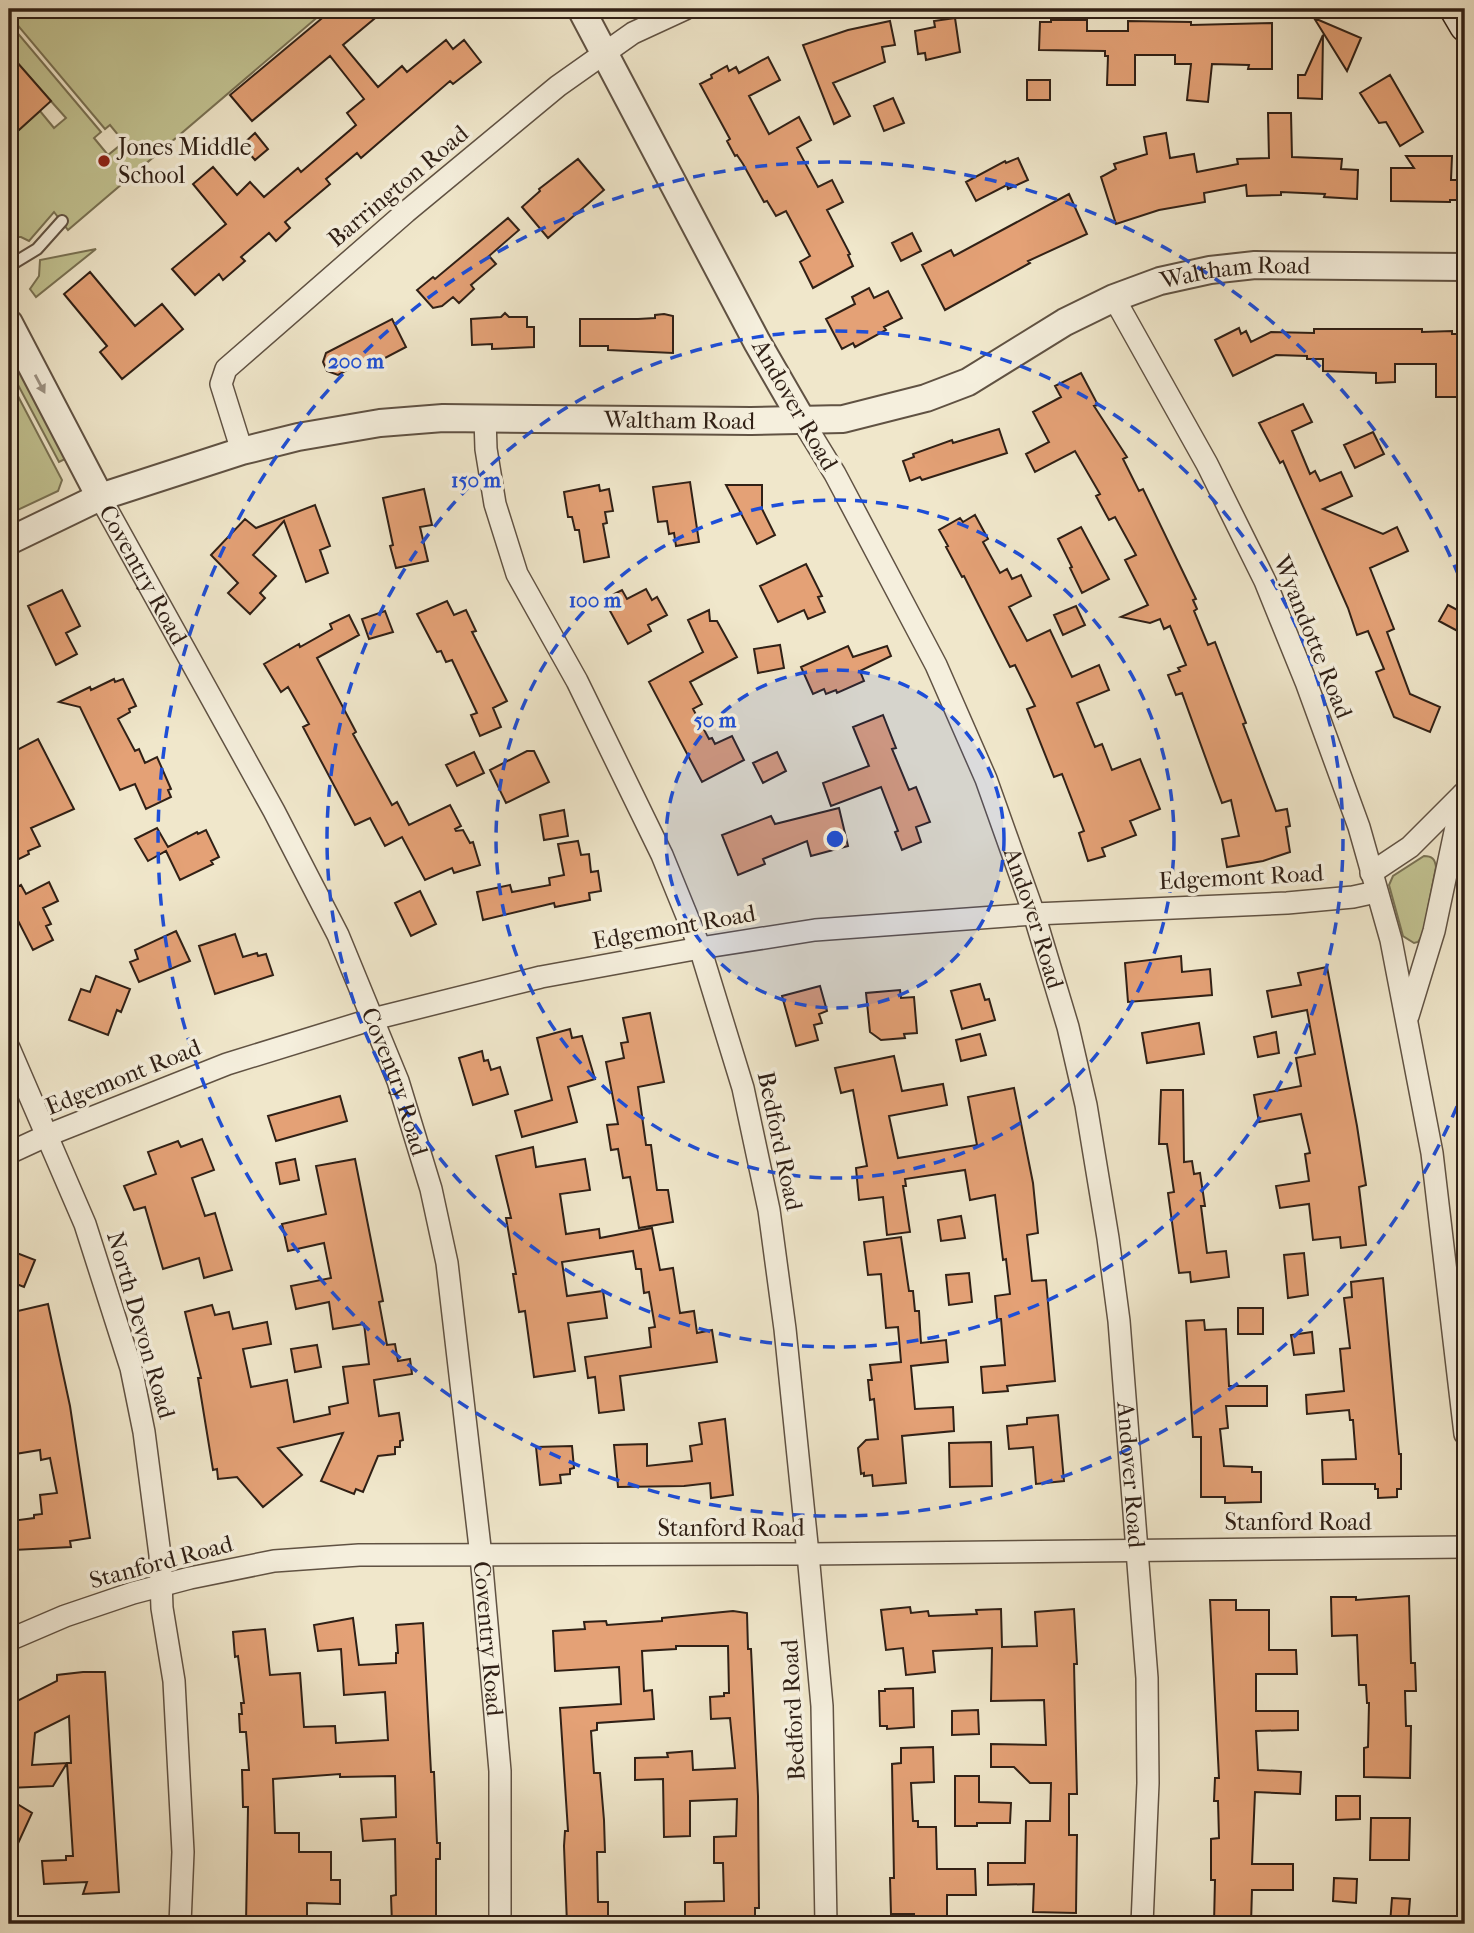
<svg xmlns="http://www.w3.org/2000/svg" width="1474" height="1933" viewBox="0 0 1474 1933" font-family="'IM FELL French Canon',serif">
	<rect width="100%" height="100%" fill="#f0e7cb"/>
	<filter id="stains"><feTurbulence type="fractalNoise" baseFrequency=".00286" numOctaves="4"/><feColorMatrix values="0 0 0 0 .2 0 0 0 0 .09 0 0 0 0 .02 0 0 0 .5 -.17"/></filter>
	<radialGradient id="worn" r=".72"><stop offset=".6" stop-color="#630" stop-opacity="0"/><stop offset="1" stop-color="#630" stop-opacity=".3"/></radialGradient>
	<path fill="#c2c392" stroke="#797254" stroke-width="2" d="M9 9H327L68 230 54 212 29 241 21 237H9V139L40 111 54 128 66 118 16 62 9 68V26L10 24 101 132 94 138 108 155 124 142 110 125 105 129 9 15Z
		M96 249 36 297 30 289 39 276 40 260Z
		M9 350 67 458 59 462 9 368Z
		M9 379 62 480 58 491 9 514Z
		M1424 856C1432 856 1435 859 1436 867L1423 934 1418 942 1414 943 1403 936 1389 885 1393 876Z"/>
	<path fill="#e4a176" stroke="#302016" stroke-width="2" d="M333 9H386L343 45 378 87 402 66 407 72 446 40 453 49 464 40 481 62 453 84 450 81 361 158 357 153 326 179 330 184 285 222 290 228 276 241 269 233 241 257 245 261 223 280 219 274 195 295 172 269 226 224 193 184 213 167 237 195 250 182 264 197 298 168 301 172 356 125 347 113 364 99 330 56 252 121 230 95Z
		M955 18 960 52 926 60 925 53 918 54 915 31 935 27 934 21Z
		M1314 18 1361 38 1347 71Z
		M1051 20H1087V31H1128V21L1191 22V25L1272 23V69H1248L1249 65 1212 64 1208 102 1187 100 1191 64H1175V55H1135V85H1107L1108 56H1105V51L1039 50 1040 22H1051Z
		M890 21 895 45 882 47 885 62 833 83 850 116 834 124 803 45 848 30Z
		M1323 35 1322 99 1298 98V75H1305Z
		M9 53 51 101 9 139Z
		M768 57 780 80 749 96 769 134 799 117 811 140 797 148 818 187 832 180 843 202 827 210 850 254 848 255 853 266 813 288 800 262 810 256 786 211 776 216 767 201 764 202 743 164 737 155 735 156 727 141 730 139 700 84 712 78 711 75 727 66 729 71 736 67 739 73Z
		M1390 75 1423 132 1400 146 1386 122 1379 123 1360 93Z
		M1027 80H1050V100H1027Z
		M893 98 904 123 884 131 874 106Z
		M1268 113H1291L1292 157 1342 159 1341 169 1358 170 1357 199 1324 197 1325 194 1281 192V195L1247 196 1246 185 1204 193 1205 202 1159 210 1116 224 1101 177 1116 169 1114 164 1147 154 1144 137 1166 133 1170 158 1194 154 1197 172 1238 164 1237 159 1269 158Z
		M255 133 268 149 255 160 242 145Z
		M1406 156H1452L1451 180H1460V200H1450V202L1391 201V168H1414Z
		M1018 158 1028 180 1008 189 1007 185 976 201 966 182 1005 161 1006 163Z
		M578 159 604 190 548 238 522 207 540 191 539 189Z
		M1069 194 1087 234 1028 261 1030 263 945 310 922 265 951 250 954 256Z
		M508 218 519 230 489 256 496 264 471 285 474 289 459 303 453 297 442 306 433 308 417 290 433 277 435 279Z
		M912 233 921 251 901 261 892 243Z
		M90 272 135 326 162 304 183 329 122 379 100 352 107 346 64 294Z
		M869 288 874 298 888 291 902 318 884 327 886 330 855 347 853 343 842 349 826 319 855 304 852 297Z
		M505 313 509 317H527V327H534V347L492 349V344L472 345 471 319 501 317Z
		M664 314 673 316V353L608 350V346H580V319H638L655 318V315Z
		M392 319 406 347 366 368 362 362 338 375 327 371 323 362 326 353Z
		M1239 328 1241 334 1246 331 1251 342 1271 332 1314 333V329H1422V332L1452 331V334H1464L1465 374H1461V397H1436V364H1395V382L1376 383V373L1323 371V359H1307V356L1276 355 1233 376 1215 340Z
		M1081 373 1098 405 1094 406 1127 457 1123 459 1139 491 1143 489 1196 599 1193 600 1197 609 1194 611 1208 645 1215 642 1246 723 1243 724 1276 811 1287 809 1290 826 1286 827 1290 852 1263 861 1227 867 1222 839 1239 836 1231 800 1222 803 1182 693 1176 695 1168 675 1180 671 1178 668 1186 665 1170 626 1164 629 1160 619 1150 623 1121 617 1148 605 1125 560 1136 555 1115 517 1109 520 1096 496 1100 494 1075 451 1035 472 1026 454 1049 442 1033 412 1061 397 1055 386Z
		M1303 404 1312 422 1292 431 1310 474 1315 471 1320 481 1341 472 1352 496 1323 509 1383 534 1397 527 1408 551 1370 568 1394 629 1387 632 1410 694 1440 707 1430 732 1394 717 1376 672 1384 669 1368 631 1357 635 1348 608 1283 461 1280 463 1259 423Z
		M999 429 1007 453 922 480 920 477 910 481 903 461 914 457 913 454 952 440 953 443Z
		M1373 432 1384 454 1355 468 1344 445Z
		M690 482 699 542 676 546 674 533 669 534 667 521 658 522 653 487Z
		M599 485 600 491 609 489 613 511 605 512 607 523 603 524 609 557 584 562 579 530H575L572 517H568L564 492Z
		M726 485H762V509L775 535 757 544Z
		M424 489 432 525 420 527 428 561 396 568 390 546 393 545 383 498Z
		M315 505 330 546 320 550 328 573 306 582 284 521 253 555 276 576 260 593 265 598 250 614 228 593 238 583 211 555 245 519 256 528Z
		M975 515 988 539 983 542 1000 573 1007 569 1012 579 1021 575 1031 596 1009 607 1027 641 1050 630 1072 677 1099 665 1109 690 1077 703 1095 747 1102 744 1112 770 1140 759 1160 809 1130 821 1136 835 1102 848 1105 856 1088 861 1079 833 1084 831 1062 774 1054 777 1027 709 1035 706 1015 665 1010 667 964 576 962 577 946 547 948 546 939 530 960 518 963 522Z
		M1081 527 1109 579 1082 593 1070 568 1072 567 1058 539Z
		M806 564 822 596 818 597 825 612 808 619 804 610 778 622 760 586Z
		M646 589 652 600 657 597 667 615 648 625 651 631 628 644 609 609 612 608 610 596 622 590 627 599Z
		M62 590 80 626 66 633 77 654 56 665 28 606Z
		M447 601 454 615 466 610 476 631 472 632 507 701 493 708 501 727 480 736 471 715 477 713 452 660 446 662 441 651 437 652 417 614Z
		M1448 605 1465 614V635L1439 621Z
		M1076 606 1085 625 1063 635 1054 615Z
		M709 610 710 621H717L737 657 690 682 702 704 693 709 709 739 712 738 715 744 732 736 744 760 702 782 649 682 703 652 688 620Z
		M385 611 393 632 369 639 362 619Z
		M349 615 359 635 317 658 356 732 353 734 392 805 397 802 409 825 450 805 461 826 455 829 456 831 463 830 470 843 473 842 480 865 454 873 452 868 425 880 402 837 385 846 370 818 355 825 303 727 309 724 288 687 281 692 264 664 299 644 300 647 332 629 330 624Z
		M780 645 784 668 758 673 754 649Z
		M848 646 853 657 887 646 891 656 860 671 864 681 837 693 836 690 826 694 824 689 813 694 801 667Z
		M114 679 115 682 123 679 136 706 129 709 130 712 118 719 135 751 139 749 145 763 157 757 171 789 168 790 171 797 146 809 135 784 120 790 80 707 59 702 90 687 91 690Z
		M883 715 896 748 892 749 909 790 916 787 930 822 916 827 921 842 902 850 895 832 898 831 881 787 831 806 823 783 869 766 853 727Z
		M38 739 74 809 31 828 40 846 28 851 29 854 9 864V754Z
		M527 751H534L549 782 506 803 490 770Z
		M474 752 484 773 457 786 446 765Z
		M777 752 786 771 763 783 753 763Z
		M839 808 848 846 811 856 807 841 763 859 765 864 738 875 722 835 771 816 775 824Z
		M564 810 568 836 544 840 540 815Z
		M157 828 168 847 197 832 198 834 206 830 219 857 211 861 213 864 180 880 166 851 148 861 135 839Z
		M578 841 581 855 589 854 591 872 598 871 601 891 589 893 590 900 555 907 554 903 483 920 477 892 510 885 512 892 550 885 549 878 564 875 558 844Z
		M49 882 58 901 43 908 51 924 46 926 53 940 33 950 9 903V892L21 885 26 894Z
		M420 891 436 924 411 936 395 903Z
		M176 931 190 961 139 982 130 962 138 959 135 950Z
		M235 934 243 957 257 953 258 956 266 954 273 975 215 994 199 946Z
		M1181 956 1182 972 1210 969 1212 995 1128 1002 1125 963Z
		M1327 967 1357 1126 1366 1185 1359 1187 1366 1245 1341 1248 1340 1237 1313 1240 1309 1204 1280 1208 1276 1186 1309 1181 1305 1154 1310 1153 1301 1114 1259 1122 1254 1095 1301 1086 1296 1058 1315 1054 1307 1010 1272 1017 1267 991 1301 985 1298 973Z
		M96 976 130 989 121 1012 117 1010 108 1035 69 1020 81 989 90 992Z
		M980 984 985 1000 989 999 995 1020 962 1029 951 991Z
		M820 986 827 1011 819 1014 822 1023 814 1025 818 1040 796 1046 782 996Z
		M900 990 901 998 914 997 917 1033 904 1034 905 1038 881 1040 870 1032 866 993Z
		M650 1013 664 1082 638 1087 646 1145H651L657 1190H668L673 1222 639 1228 630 1177 623 1178 618 1149 611 1150 607 1125 618 1124 606 1062 624 1058 621 1043 628 1042 623 1018Z
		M1199 1023 1204 1054 1147 1063 1142 1033Z
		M570 1029 572 1038 582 1036 595 1079 568 1087 577 1122 522 1137 515 1111 552 1100 537 1038Z
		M1276 1032 1279 1053 1258 1057 1254 1037Z
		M980 1034 986 1055 961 1061 956 1040Z
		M482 1051 484 1061 488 1060 491 1070 500 1067 508 1094 473 1105 459 1058Z
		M894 1056 902 1091 943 1084 947 1105 889 1116 898 1158 977 1145 968 1097 1014 1088 1033 1183 1038 1233 1027 1235 1032 1281 1046 1280 1055 1381 1007 1386 1008 1391 983 1393 981 1367 1005 1365 1001 1319H997L995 1296 1010 1294 1006 1259 1003 1260 995 1195 970 1200 965 1170 905 1179 906 1186H903L910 1232 887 1235 883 1197 859 1200 856 1168 867 1166 853 1090 841 1093 835 1068Z
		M1161 1090H1183L1184 1162 1192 1161 1194 1174 1200 1173 1205 1206H1201L1207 1253 1226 1251 1229 1277 1191 1282 1190 1272 1179 1273 1168 1193 1174 1192 1167 1144H1159Z
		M340 1096 347 1121 276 1141 268 1116Z
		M202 1139 214 1170 192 1178 205 1216 215 1213 232 1270 204 1278 199 1258 163 1269 145 1207 134 1210 124 1186 156 1174 148 1152 178 1141 181 1147Z
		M533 1147 536 1167 585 1159 590 1190 560 1194 566 1234 599 1229 600 1238 652 1228 660 1270 673 1268 680 1313 694 1311 697 1333 712 1330 717 1362 620 1376 624 1410 599 1413 595 1377 588 1378 585 1357 651 1347 649 1328 655 1327 649 1292 644 1293 641 1269H636L633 1251 562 1262 567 1296 603 1291 607 1318 568 1323 575 1371 534 1377 525 1311 519 1312 513 1274H516L506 1218H511L496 1156Z
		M295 1159 299 1180 280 1184 276 1163Z
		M355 1159 383 1301 379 1302 387 1345 395 1344 398 1361 410 1359 412 1374 374 1380 379 1416 399 1413 403 1440 400 1441V1447H395V1454L378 1456 363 1492 356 1489 354 1494 321 1481 343 1433 278 1448 302 1475 263 1507 237 1477 218 1479 217 1469 213 1470 198 1378H201L185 1312 212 1305 215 1315 229 1312 233 1329 267 1322 271 1344 243 1349 251 1387 287 1380 294 1422 330 1414 329 1407 348 1403 343 1367 369 1364 364 1324 333 1329 329 1302 296 1309 291 1286 331 1278 324 1243 288 1251 282 1224 326 1214 316 1166Z
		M961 1216 965 1238 941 1241 938 1220Z
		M901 1237 909 1291H913L915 1311H919L921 1343 946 1340 948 1362 911 1366 915 1409 953 1407 954 1431 902 1436 906 1483 873 1486 872 1475 864 1476V1473L861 1474 858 1448 866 1440 878 1439 874 1399 870 1400 868 1380H872L870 1365 901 1362 898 1327 886 1328 881 1274 868 1275 864 1242Z
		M9 1250 35 1260 24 1287 9 1281Z
		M1304 1253 1308 1295 1288 1298 1284 1255Z
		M969 1273 972 1302 949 1305 946 1275Z
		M1383 1278 1399 1454H1401V1489H1397V1497L1378 1498V1489H1375V1484H1323L1322 1460 1356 1459 1353 1420H1350L1349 1410 1307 1414 1306 1395 1344 1391 1340 1349 1350 1348 1344 1298 1352 1297 1351 1282Z
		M48 1304 70 1406 90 1538 70 1541 71 1547 14 1550 11 1521 34 1518V1515L42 1514 40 1495 57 1493 50 1458 41 1460 40 1450 9 1455V1313Z
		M1238 1308H1263V1334H1238Z
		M1204 1320 1205 1330 1226 1329 1229 1386H1267V1406H1226L1228 1428 1220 1429 1224 1466 1252 1467V1472H1261V1502L1225 1503V1497H1201V1437H1193L1186 1321Z
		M1312 1332 1314 1353 1294 1355 1291 1335Z
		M317 1345 321 1367 295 1372 291 1349Z
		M1058 1415 1064 1481 1036 1484 1033 1447 1009 1449 1007 1426 1027 1424V1418Z
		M725 1419 733 1495 711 1498 710 1483 684 1486 618 1487 614 1445 647 1444V1466L692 1461 690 1446 702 1444 699 1423Z
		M991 1442 992 1486 950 1487 949 1443Z
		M572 1446 574 1468 570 1469V1474L560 1475 561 1483 540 1485 536 1447Z
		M1409 1596 1411 1663H1415L1416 1691H1405L1406 1726H1411L1410 1778 1364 1777V1748L1368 1747 1369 1703H1367L1366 1685H1359L1357 1635 1332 1636 1331 1597H1356V1600Z
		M1210 1600H1236V1610H1269V1650H1296L1297 1674H1256V1711H1298V1730L1256 1731 1258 1770 1301 1772 1300 1794 1255 1792 1252 1864H1293V1890H1252L1251 1924H1214L1215 1880H1211V1839L1219 1838 1218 1801H1214L1215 1778H1219Z
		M910 1607 911 1613 928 1611 929 1616 977 1614 976 1610 1001 1609 1002 1647 1037 1646 1035 1612 1074 1609 1077 1664H1074L1077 1794H1069V1835H1077L1076 1913 1033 1912 1034 1884 988 1885V1863H1025L1026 1821H1050L1051 1783H1030L1014 1767H991V1744L1046 1745 1044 1700 991 1701 992 1648 933 1651 935 1672 906 1675 903 1648 886 1650 881 1610Z
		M733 1611 747 1613 748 1649H751L758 1796 759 1908H755V1919L705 1918V1924H686L687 1918H685V1902L724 1901 723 1863H714V1837L736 1836 737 1799 690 1801V1836L664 1837 663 1779 635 1780V1758L668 1757 667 1753 692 1751 693 1770 735 1768 730 1718 711 1719 710 1697 724 1696V1693H729L728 1646H676V1649L642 1651 644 1691 652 1690 654 1719 597 1723V1730L591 1731 594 1773H600L604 1820 605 1852H597L598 1902H608V1924H567L564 1846 565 1831H568L560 1708 621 1704 619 1667 555 1671 553 1631 585 1629 584 1622 606 1621 607 1625 662 1621V1618Z
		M353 1618 359 1665 396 1663V1653H398L396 1625 423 1623 431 1772H434L437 1843H440V1859H436V1924H392L391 1896 396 1895 395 1839 363 1841 361 1819 396 1817 395 1776 340 1777V1774L273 1779 275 1833H299V1852H331V1880H340V1904L307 1903V1924H246L248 1807H243L242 1770H249L246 1732H240L239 1714H242L241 1703H244L238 1656 235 1657 233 1632 265 1629 270 1675 300 1673 304 1727 335 1726 336 1743 388 1740 385 1692 344 1695 341 1649 318 1651 314 1625Z
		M83 1672H105L119 1892 83 1894 87 1882 44 1884 42 1861 66 1860V1856H73L67 1763H71L69 1716 35 1733 32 1765 67 1763 53 1786 9 1788V1705L57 1681V1675Z
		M913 1688 914 1727 887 1729V1726H880L879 1691H885V1689Z
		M978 1710 979 1734 952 1735V1711Z
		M933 1747 934 1782 911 1783 913 1821H918V1827H936L937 1869H975L976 1895H947V1919H914V1914H891L890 1878H894L892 1764 901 1763V1748Z
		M955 1776H979V1802L1011 1803 1010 1823H977V1826H955Z
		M1336 1796H1360V1819L1336 1820Z
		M9 1799 32 1813 9 1863Z
		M1371 1818H1410L1409 1860H1370Z
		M1334 1878 1357 1879 1356 1903 1333 1901Z
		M1392 1898 1410 1899 1408 1924H1390Z"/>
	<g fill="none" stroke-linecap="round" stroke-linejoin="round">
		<defs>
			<path id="service" d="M9 266 37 249 62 221"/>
			<g id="minor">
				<path d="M1114 298 1207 464 1265 581 1306 682 1359 827 1391 940 1432 1153 1465 1434"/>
				<path d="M485 418 486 449 495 504 517 574 577 681 662 855 700 948 743 1088 769 1210 785 1329 808 1554 822 1706 826 1924"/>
				<path id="s1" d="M802 420 835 474 936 665 986 779 1034 914 1068 1027 1086 1105 1108 1238 1119 1321 1147 1678 1148 1783 1142 1924"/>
				<path d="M242 451 221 384 226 369 406 212 558 86 633 33 685 9"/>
				<path id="s2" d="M100 497 274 811 338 935 398 1081 431 1189 447 1263 481 1556 500 1771V1924"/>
				<path d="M1371 873 1410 847 1464 793"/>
				<path d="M1408 1016 1434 931 1463 794"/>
				<path d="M9 1048 85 1224 131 1368 144 1432 160 1555 162 1608 174 1681 183 1852 180 1924"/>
				<path d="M9 1153 48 1135 227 1064 373 1019 541 977 700 948 815 930 1034 914 1287 903 1353 897 1376 892"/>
				<path d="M9 1640 65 1616 133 1593 190 1578 274 1561 359 1555 808 1554 1465 1547"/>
			</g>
			<g id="tertiary">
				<path d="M581 9 757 342 802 420"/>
				<path d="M9 323 100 497"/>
				<path id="s3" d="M9 541 100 497 242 451 298 437 380 423 443 418 751 421 843 419 926 398 968 382 1065 322 1114 298 1160 281 1210 270 1255 265 1465 267"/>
			</g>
			<path id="secondary" d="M1455 9 1465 26"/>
		</defs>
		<use href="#service" stroke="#605243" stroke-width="14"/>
		<use href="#minor" stroke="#605243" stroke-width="24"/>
		<use href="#tertiary" stroke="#605243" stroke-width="30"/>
		<use href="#secondary" stroke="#302016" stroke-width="33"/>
		<use href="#service" stroke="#f5efdd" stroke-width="10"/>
		<use href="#minor" stroke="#f5efdd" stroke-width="21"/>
		<use href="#tertiary" stroke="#f5efdd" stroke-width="26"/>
		<use href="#secondary" stroke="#f5efdd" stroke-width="30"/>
	</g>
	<defs><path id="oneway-solid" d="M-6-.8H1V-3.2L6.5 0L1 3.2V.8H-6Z" transform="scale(1.75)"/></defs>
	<use fill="#9c9283" href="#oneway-solid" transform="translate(40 384) rotate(62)"/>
	<circle cx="835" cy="839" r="169" fill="#1d4ed8" fill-opacity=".12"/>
	<g fill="none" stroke="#1d4ed8" stroke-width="3.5" stroke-dasharray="12 9">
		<circle cx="835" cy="839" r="169"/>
		<circle cx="835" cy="839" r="339"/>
		<circle cx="835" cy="839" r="508"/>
		<path d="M1465 1087A677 677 0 1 1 1465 591"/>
	</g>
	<circle fill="#8f2418" stroke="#f5efdd" stroke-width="2.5" cx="104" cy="161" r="7"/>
	<g text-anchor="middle" stroke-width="7" stroke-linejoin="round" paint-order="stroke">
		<g font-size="24" fill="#302016" stroke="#f5efdd" text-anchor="start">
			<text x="118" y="155">Jones Middle<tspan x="118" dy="28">School</tspan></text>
		</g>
		<g font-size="24" fill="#302016" stroke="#f5efdd">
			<text transform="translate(398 186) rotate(-40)" y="8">Barrington Road</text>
			<text dy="8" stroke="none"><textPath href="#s3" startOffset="1279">Waltham Road</textPath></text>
			<text transform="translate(795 405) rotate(60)" y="8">Andover Road</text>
			<text dy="8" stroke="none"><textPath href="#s3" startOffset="691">Waltham Road</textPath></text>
			<text dy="8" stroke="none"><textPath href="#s2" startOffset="89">Coventry Road</textPath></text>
			<text transform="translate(1313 637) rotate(68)" y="8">Wyandotte Road</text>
			<text transform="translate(1241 877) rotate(-3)" y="8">Edgemont Road</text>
			<text dy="8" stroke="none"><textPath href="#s1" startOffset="551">Andover Road</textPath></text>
			<text transform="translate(674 927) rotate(-10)" y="8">Edgemont Road</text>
			<text transform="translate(123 1077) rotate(-22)" y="8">Edgemont Road</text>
			<text dy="8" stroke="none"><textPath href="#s2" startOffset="656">Coventry Road</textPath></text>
			<text transform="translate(780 1141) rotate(78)" y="8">Bedford Road</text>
			<text transform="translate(141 1325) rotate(74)" y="8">North Devon Road</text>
			<text dy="8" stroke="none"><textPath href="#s1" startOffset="1118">Andover Road</textPath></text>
			<text x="1298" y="1530">Stanford Road</text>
			<text x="731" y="1536">Stanford Road</text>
			<text transform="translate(161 1562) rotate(-15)" y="8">Stanford Road</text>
			<text dy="8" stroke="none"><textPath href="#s2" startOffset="1223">Coventry Road</textPath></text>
			<text transform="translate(793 1710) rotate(-93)" y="8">Bedford Road</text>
		</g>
	</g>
	<circle cx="835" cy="839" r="10" fill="#1d4ed8" stroke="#f5efdd" stroke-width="3.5"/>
	<g font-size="21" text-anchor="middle" font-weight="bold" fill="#1d4ed8" stroke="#f5efdd" stroke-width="7" stroke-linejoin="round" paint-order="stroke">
		<text x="356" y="368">200 m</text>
		<text x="476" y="487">150 m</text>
		<text x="595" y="607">100 m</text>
		<text x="715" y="727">50 m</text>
	</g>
	<rect width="1474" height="1933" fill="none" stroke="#f0e7cb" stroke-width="35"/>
	<rect x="10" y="10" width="1453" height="1912" fill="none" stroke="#302016" stroke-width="3.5"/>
	<rect x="18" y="18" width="1439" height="1898" fill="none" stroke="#302016" stroke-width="2"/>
	<rect width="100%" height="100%" filter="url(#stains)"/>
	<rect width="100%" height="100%" fill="url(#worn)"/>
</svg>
